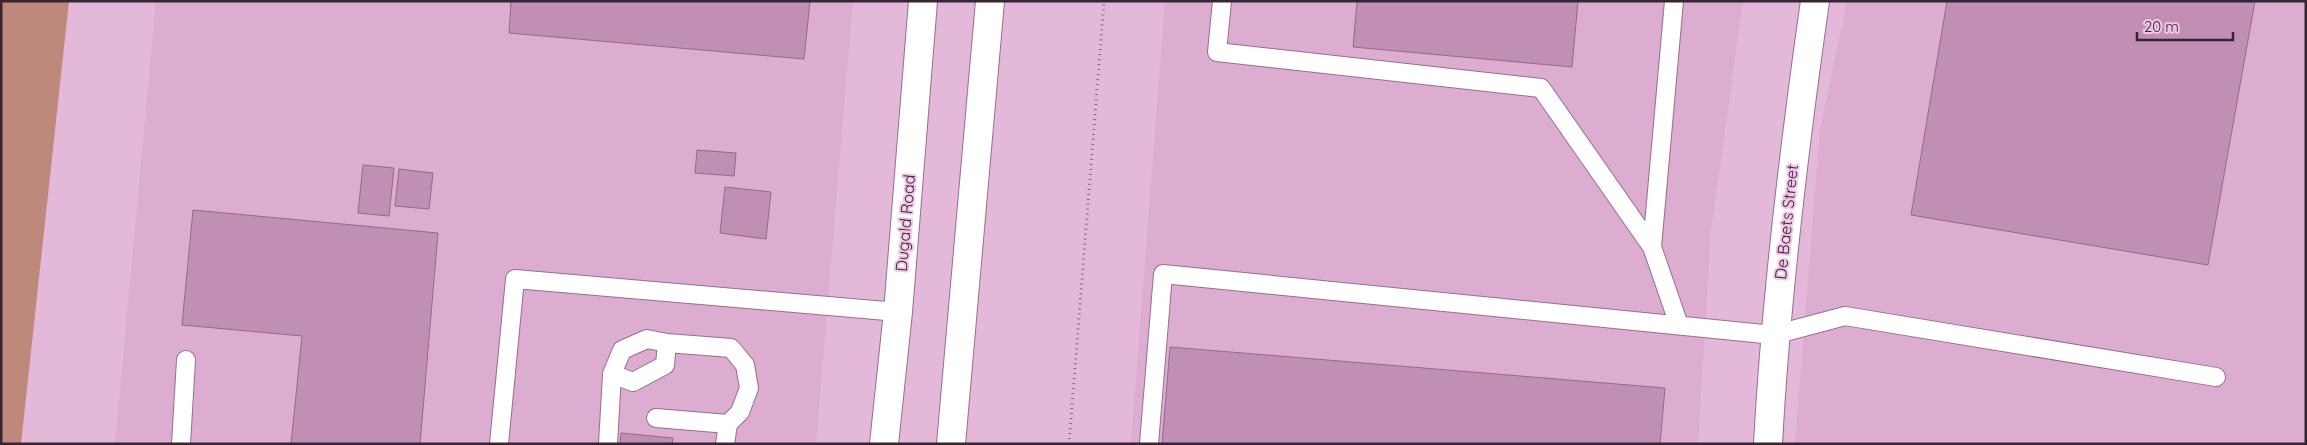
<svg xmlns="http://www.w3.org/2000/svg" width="2307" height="445" viewBox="0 0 2307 445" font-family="Quicksand,sans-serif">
	<rect width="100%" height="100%" fill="#e3b8d8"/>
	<path fill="#ddacd1" d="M156 1H853L816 444H115Z
		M1165 1H1743L1711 230 1698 444H1131Z
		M1847 1H2306V444H1795L1820 130Z"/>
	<path fill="#be887a" d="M1 1H69L21 444H1Z"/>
	<path fill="#c18eb6" stroke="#926b89" d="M511 1H810L804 59 509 33Z
		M1357 1H1578L1572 67 1353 47Z
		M1947 1H2255L2208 265 1911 215Z
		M697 150 736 153 734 176 695 173Z
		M363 165 394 168 389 216 358 213Z
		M399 169 433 173 429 209 395 206Z
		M725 187 771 192 766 239 720 233Z
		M193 210 438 233 420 444H291L302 336 182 325Z
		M1170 347 1665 388 1660 444H1162Z
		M621 433 673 438 672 444H620Z"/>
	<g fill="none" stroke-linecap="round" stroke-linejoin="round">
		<defs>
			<path id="lane" d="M1222 1 1217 52 1541 88 1652 247 1679 325
				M1652 247 1674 1
				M612 374 633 382 665 365 667 343
				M656 418 728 424
				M181 444 186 360
				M499 444 515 279 898 312
				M608 444 612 374 622 350 647 339 667 343 731 348 745 365 749 388 740 412 728 424 725 444
				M1149 444 1163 274 1774 335 1845 316 2216 377"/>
			<path id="street" d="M1768 444C1776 295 1794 148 1815 1"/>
			<path id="secondary" d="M884 444 898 312 923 1
				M951 444 990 1"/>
		</defs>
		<use href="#lane" stroke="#966f8d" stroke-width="20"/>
		<use href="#street" stroke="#966f8d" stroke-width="30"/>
		<use href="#secondary" stroke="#966f8d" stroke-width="30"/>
		<path stroke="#876a80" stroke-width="3" stroke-dasharray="1 4" stroke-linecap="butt" d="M1069 444 1104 1"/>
		<use href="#lane" stroke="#fff" stroke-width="18"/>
		<use href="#street" stroke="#fff" stroke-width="28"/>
		<use href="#secondary" stroke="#fff" stroke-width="28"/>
	</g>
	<g text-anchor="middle" stroke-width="4" stroke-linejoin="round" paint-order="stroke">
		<g font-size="16" fill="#362532" stroke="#f0c5e5">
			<text transform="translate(1786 222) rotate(-84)" y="6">De Baets Street</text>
			<text transform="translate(905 223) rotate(-85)" y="6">Dugald Road</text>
		</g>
	</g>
	<rect width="2307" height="445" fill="none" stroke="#362532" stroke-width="5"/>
	<path d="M2137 32v8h96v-8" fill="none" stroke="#362532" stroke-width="2.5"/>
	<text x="2144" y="32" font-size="15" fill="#362532" stroke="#f0c5e5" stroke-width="4" paint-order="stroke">20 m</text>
</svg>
